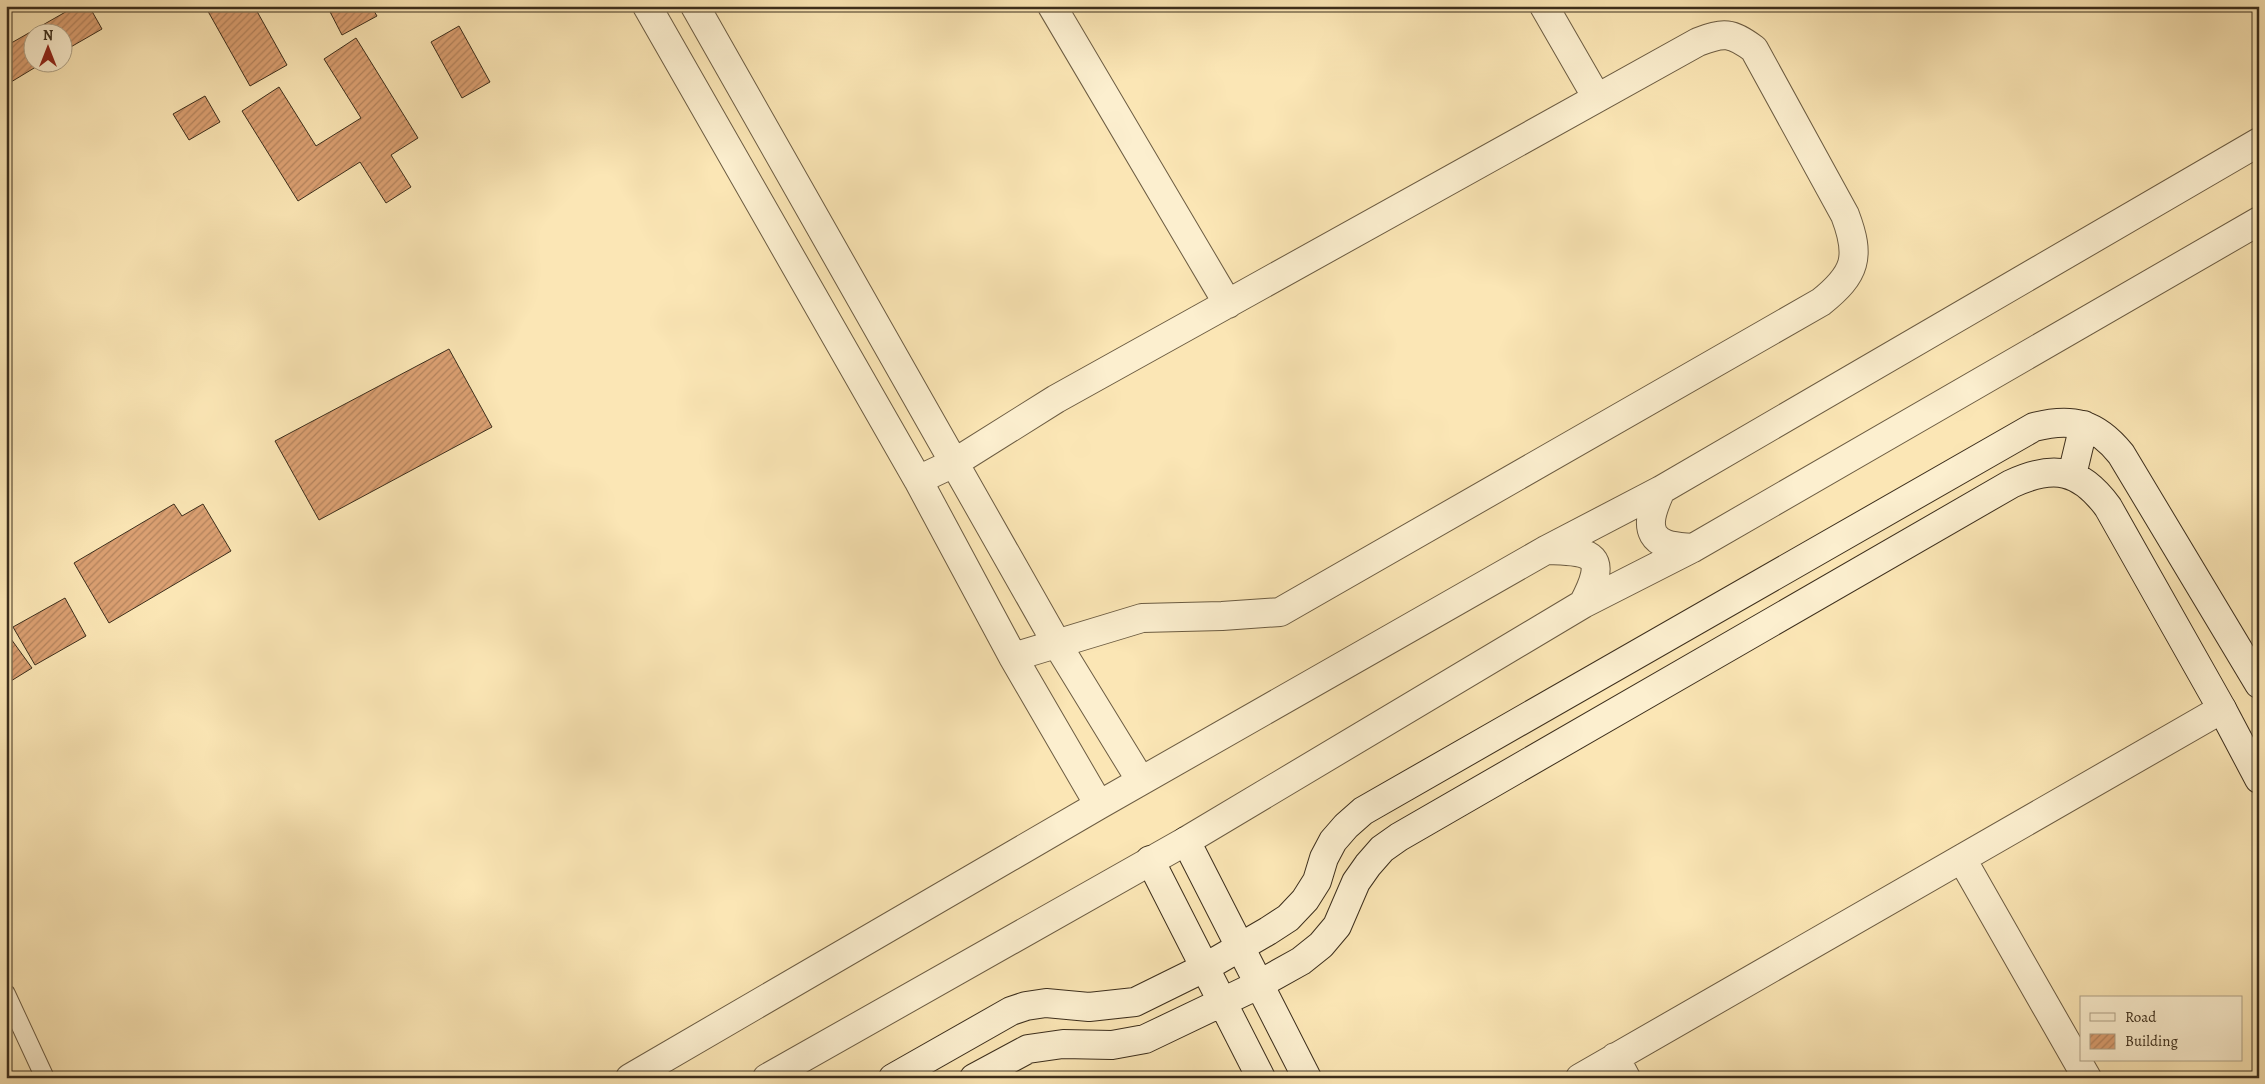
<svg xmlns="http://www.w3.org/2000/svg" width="2265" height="1084" viewBox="0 0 2265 1084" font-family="Alegreya,serif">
	<defs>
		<pattern id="building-hatch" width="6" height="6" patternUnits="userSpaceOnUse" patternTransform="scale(1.25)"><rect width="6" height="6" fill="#dba072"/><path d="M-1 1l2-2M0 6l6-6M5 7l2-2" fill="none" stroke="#b3835d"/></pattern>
	</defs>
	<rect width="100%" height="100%" fill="#fbe6b5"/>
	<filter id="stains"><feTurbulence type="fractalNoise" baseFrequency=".004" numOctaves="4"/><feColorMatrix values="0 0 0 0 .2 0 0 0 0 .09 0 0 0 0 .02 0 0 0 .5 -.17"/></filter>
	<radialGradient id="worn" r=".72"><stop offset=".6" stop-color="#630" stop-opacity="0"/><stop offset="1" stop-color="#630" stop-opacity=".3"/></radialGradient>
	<path fill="url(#building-hatch)" stroke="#3c2e1c" d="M76 6H89L102 29 62 52V32H32V62H44L11 82 6 74V46Z
		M205 6H254L287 65 250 86Z
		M327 6H371L377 16 342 35Z
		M459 26 490 82 462 98 431 42Z
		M356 38 418 138 391 155 411 187 386 203 360 162 298 201 242 111 279 87 316 146 361 118 324 59Z
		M205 96 220 122 189 140 173 114Z
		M449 349 492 427 319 520 275 441Z
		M174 504 182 516 203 504 231 551 109 623 74 563Z
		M65 598 86 636 35 665 13 627Z
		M6 632 32 668 6 684Z"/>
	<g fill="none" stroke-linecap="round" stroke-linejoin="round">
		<defs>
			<path id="lane" d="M6 994 45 1078"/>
			<path id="street" d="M647 6 918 480 1013 657 1099 805
				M695 6 1057 644 1141 781
				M1052 6 1228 304
				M1544 6 1597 98
				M918 480 954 463 1056 399 1698 42C1724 32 1731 32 1754 49L1845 215C1861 257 1856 274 1821 302L1280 612 1222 616 1142 618 1013 657
				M1661 490C1654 506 1640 534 1666 544 1674 547 1684 547 1693 548
				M1546 550C1594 551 1609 555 1583 604
				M1962 859 2087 1078
				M1615 1057 1626 1078
				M630 1078 1099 805 1546 550 1661 490 2259 142
				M767 1078 1186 841 1583 604 1693 548 2259 221
				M1580 1078 2222 709"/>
			<path id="secondary" d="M2072 475 2084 425
				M1186 841 1307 1078
				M1150 860 1261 1078
				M893 1078 1011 1011 1026 1006 1046 1003 1089 1007 1135 1002 1204 968 1268 931 1288 918 1305 900 1317 881 1324 858 1333 841 1346 826 1363 811 2034 427C2072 417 2096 423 2121 454L2259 684
				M974 1078 1028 1049 1063 1044 1112 1045 1145 1039 1258 985 1301 961 1321 945 1337 926 1356 882 1368 865 1382 849 1399 837 2011 484C2054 464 2080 469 2108 507L2222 709 2259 779"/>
		</defs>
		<use href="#lane" stroke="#6c5c42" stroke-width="20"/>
		<use href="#street" stroke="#6c5c42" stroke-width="30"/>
		<use href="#secondary" stroke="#3c2e1c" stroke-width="30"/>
		<use href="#lane" stroke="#fcefcf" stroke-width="18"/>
		<use href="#street" stroke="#fcefcf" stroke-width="28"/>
		<use href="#secondary" stroke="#fcefcf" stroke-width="28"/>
	</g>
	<rect width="2265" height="1084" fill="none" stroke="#fbe6b5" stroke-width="25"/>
	<rect x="8" y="8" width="2250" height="1069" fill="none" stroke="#3c2e1c" stroke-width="2.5"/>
	<rect x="12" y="12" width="2240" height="1059" fill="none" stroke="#3c2e1c"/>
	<rect x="2080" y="996" width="162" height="65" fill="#fcefcf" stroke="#afa287"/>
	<rect x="2090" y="1013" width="25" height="8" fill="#fcefcf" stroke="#afa287"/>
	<text x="2125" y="1022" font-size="15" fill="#3c2e1c">Road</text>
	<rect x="2090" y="1034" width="25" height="15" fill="url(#building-hatch)" stroke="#afa287"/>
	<text x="2125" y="1046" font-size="15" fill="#3c2e1c">Building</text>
	<g transform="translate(48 48)"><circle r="24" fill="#fcefcf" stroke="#afa287"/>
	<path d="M0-4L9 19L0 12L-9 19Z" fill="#8f2418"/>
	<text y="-8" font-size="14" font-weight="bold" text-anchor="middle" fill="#3c2e1c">N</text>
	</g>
	<rect width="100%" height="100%" filter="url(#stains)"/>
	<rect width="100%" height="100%" fill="url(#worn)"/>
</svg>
